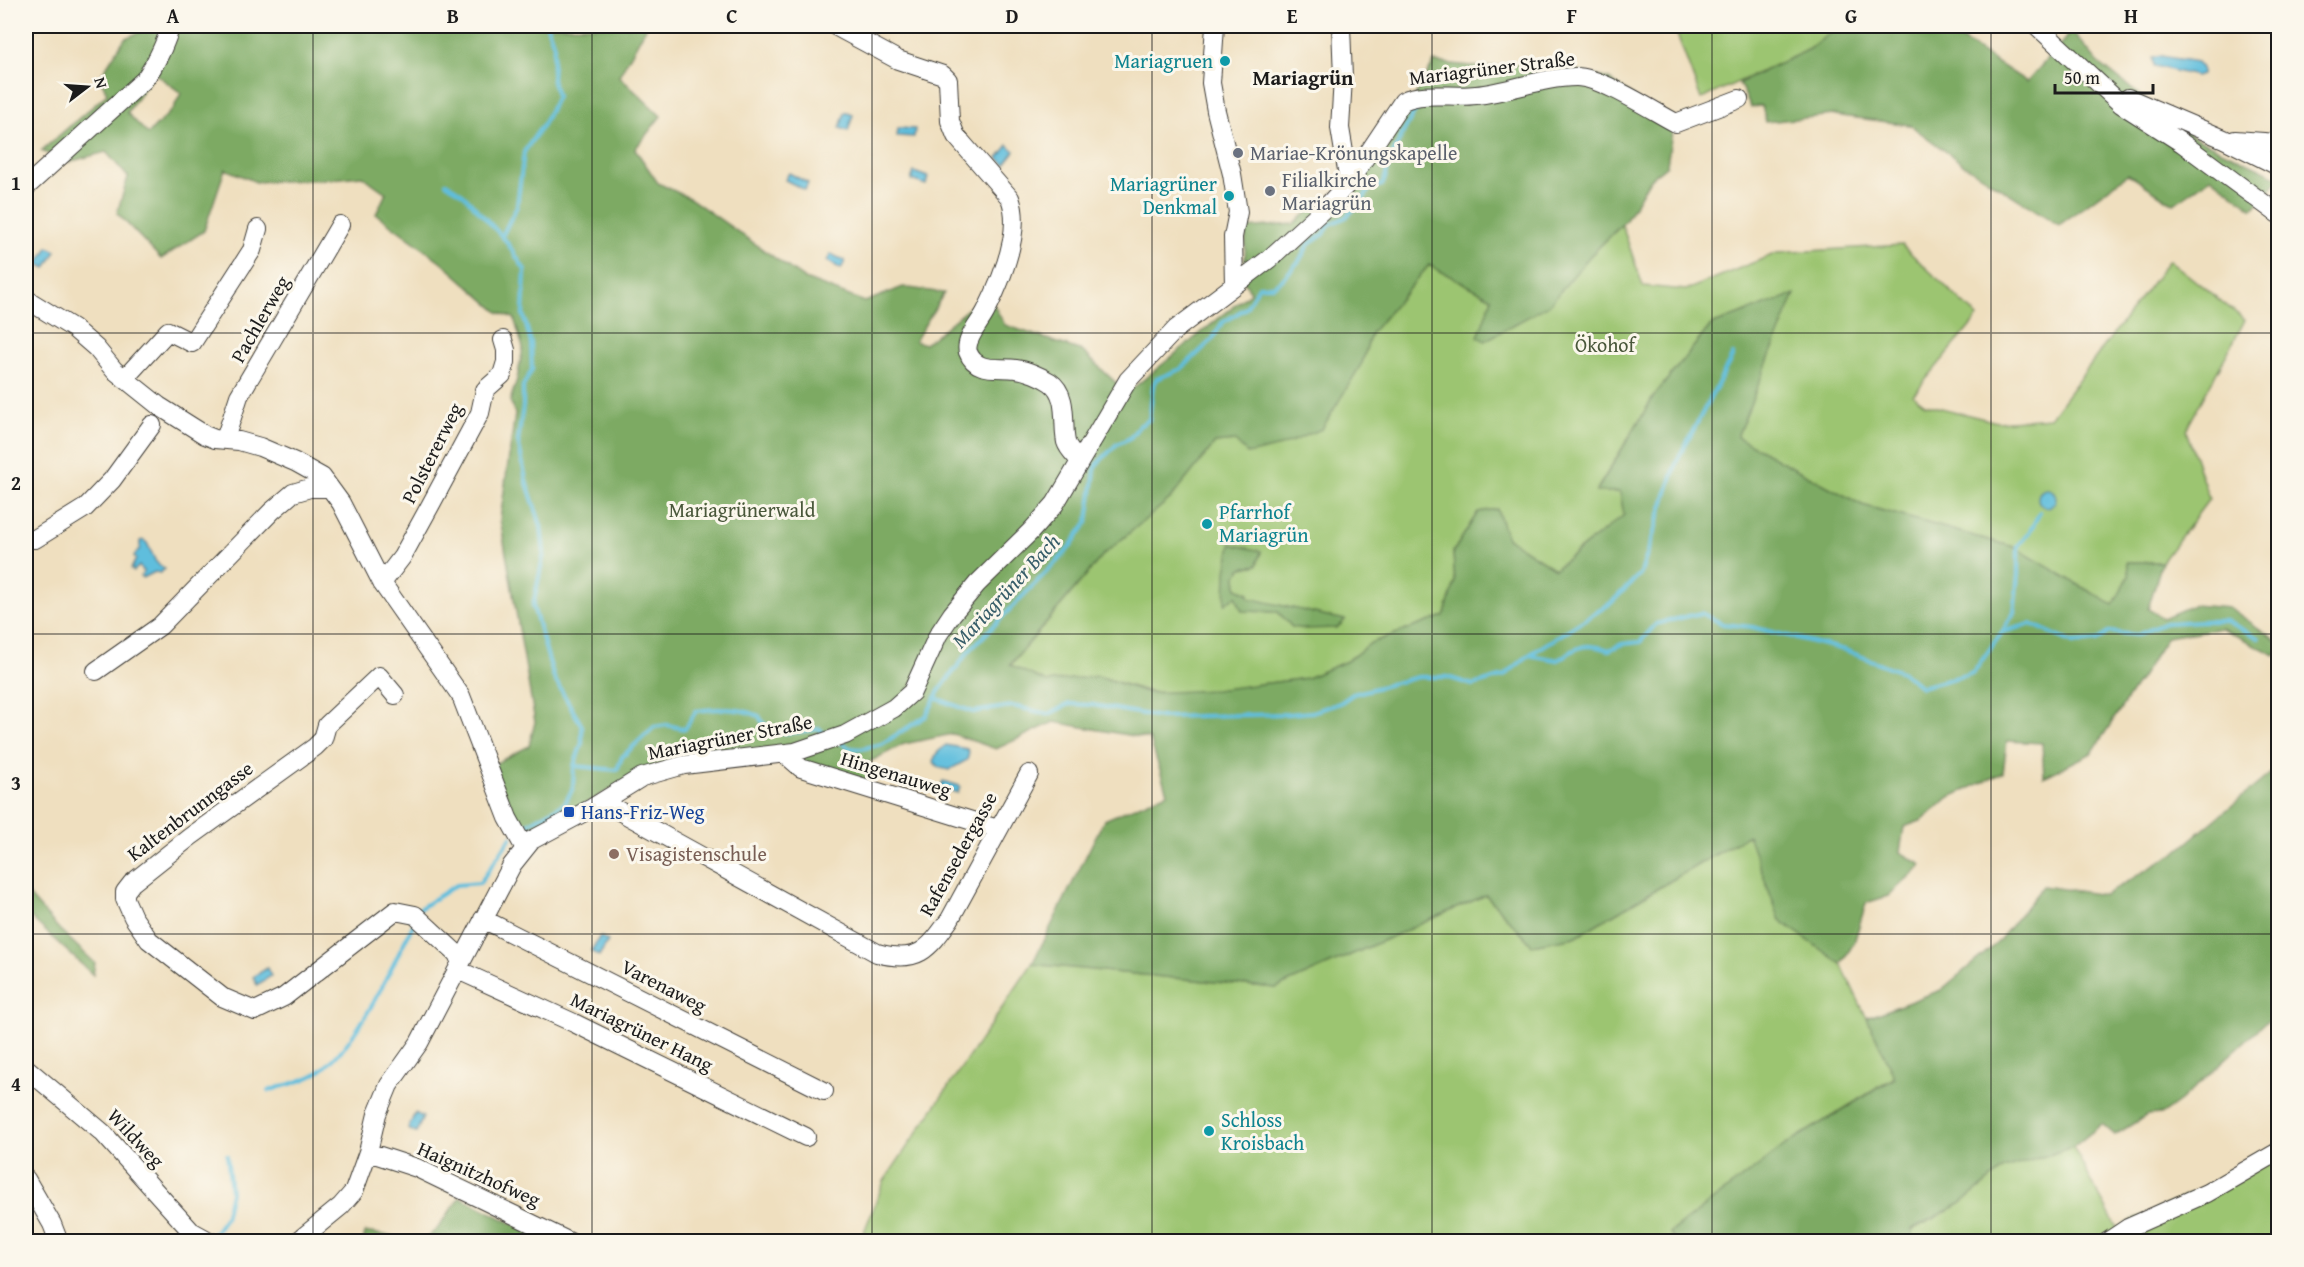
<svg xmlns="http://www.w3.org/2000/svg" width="2304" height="1267" viewBox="0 0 2304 1267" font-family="'Gentium Book Plus',serif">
	<rect width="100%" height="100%" fill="#fbf7ec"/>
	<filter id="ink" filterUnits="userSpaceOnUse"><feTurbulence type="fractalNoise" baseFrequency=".0167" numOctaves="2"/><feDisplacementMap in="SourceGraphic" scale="12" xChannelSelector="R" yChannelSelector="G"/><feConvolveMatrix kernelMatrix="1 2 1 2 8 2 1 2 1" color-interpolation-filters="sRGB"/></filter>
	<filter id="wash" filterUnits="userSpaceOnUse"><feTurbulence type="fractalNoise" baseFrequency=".008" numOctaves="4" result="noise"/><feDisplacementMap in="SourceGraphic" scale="24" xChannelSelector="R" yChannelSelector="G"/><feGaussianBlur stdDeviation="1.35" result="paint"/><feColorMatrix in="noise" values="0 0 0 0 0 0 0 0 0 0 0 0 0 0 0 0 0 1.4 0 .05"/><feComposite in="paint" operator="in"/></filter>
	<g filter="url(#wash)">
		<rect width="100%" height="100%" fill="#efdfbf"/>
		<path fill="#9cc571" stroke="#5c7046" stroke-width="1.5" fill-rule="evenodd" d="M1674 26H1838L1810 49 1701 99Z
			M1622 225 1643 286 1686 290 1777 253 1902 245 1978 317 1913 395 1925 404 1997 422 2050 418 2169 260 2245 320 2186 430 2209 499 2162 562H2127L2129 576 2114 606 2014 547 1862 505 1737 437 1794 295 1711 325 1654 396 1596 491 1620 492 1624 515 1554 569 1507 538 1497 509 1478 512 1453 552 1455 583 1444 616 1371 643 1347 661 1307 678 1254 685 1252 688 1184 693 1150 692 1098 676 1047 682 1010 666 1103 555 1171 498 1215 443 1235 441 1362 363 1371 333 1429 265 1492 298 1479 337 1590 256ZM1231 544 1261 552 1257 565 1242 568 1236 576 1237 588 1249 593 1248 598 1344 620 1292 627 1278 612 1243 611 1236 596Z
			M1749 835 1780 920 1841 964 1895 1077 1788 1143 1670 1233 1676 1241 860 1242 884 1181 1032 964 1276 988 1486 895 1532 945 1575 937Z
			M2073 1147 2117 1228 2278 1152V1241H2149L2141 1228 2107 1241 1913 1242 1912 1230 1960 1204 2004 1169Z"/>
		<path fill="#7daa63" stroke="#4c6340" stroke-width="1.5" d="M154 26H164L153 75 127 113 148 134 173 109 181 93 154 73 177 26H647L619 76 661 116 635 149 658 183 691 199 805 279 865 302 903 287 944 293 915 341 925 344 987 293 1005 325 1082 351 1127 393 1251 292 1244 282 1246 228 1293 224 1319 203 1352 194 1403 117 1434 62 1480 67 1543 63 1609 79 1673 125 1667 165 1650 179 1626 220 1590 256 1549 305 1485 341 1478 337 1492 298 1429 265 1371 333 1362 363 1322 429 1281 446 1248 454 1235 441 1215 443 1171 498 1103 555 1010 665 1047 682 1098 676 1149 693 1215 690 1307 678 1347 661 1371 643 1444 616 1455 583 1453 552 1478 512 1497 509 1507 538 1555 569 1624 515 1620 492H1596L1654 396 1711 325 1795 294 1737 437 1862 505 2014 547 2113 605 2129 576 2127 562H2162L2148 609 2163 618 2193 605 2230 608 2278 642V650L2275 655 2221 628 2167 637 2092 753 2044 777 2042 743 2007 741 2003 773 1948 798 1923 820 1904 827 1900 852 1922 865 1888 896 1866 903 1854 943 1841 964 1780 920 1748 835 1575 937 1532 945 1486 895 1276 988 1032 964 1104 820 1167 793 1150 739 1054 722 996 749 953 734 904 744 869 762 871 773 861 783 750 751 712 752 679 757 654 765 525 838 492 765 529 746 535 722 500 519 515 414 510 401 517 379 523 348 514 318 498 312 440 261 376 214 386 193 362 176 332 179 256 182 225 169 204 231 161 259 117 213 128 177 106 152 69 162 41 151 107 94 100 77 125 38Z
			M1838 26H1941L2027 82 2072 31 2099 63 2190 135 2278 177V180L2253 209 2211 177 2174 204 2128 174 2059 225 1964 165 1910 125 1834 115 1766 122 1762 106 1751 107 1739 83 1810 49Z
			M1231 544 1261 551 1257 565 1242 568 1236 576 1237 588 1249 594V598L1345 620 1337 628 1305 629 1292 627 1278 612 1242 611 1236 596 1225 604 1226 571Z
			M2278 767V1019L2266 1022 2180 1101 2162 1114 2147 1115 2115 1135 2102 1124 2073 1147 2004 1169 1960 1204 1912 1229 1913 1241H1676L1670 1233 1788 1143 1895 1078 1867 1018 1941 990 1997 943 2043 886 2105 895 2175 853Z
			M26 892 59 929 95 963 93 975 26 913Z
			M460 1197 547 1241 363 1242 365 1232 423 1241 438 1228Z"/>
		<path fill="#5fbedd" stroke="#3e6d7c" stroke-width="1.5" d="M2161 56 2197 62 2202 68V74L2196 76 2154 66 2153 58Z
			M845 112 853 115 848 131 840 128Z
			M898 128 915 129 914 137 897 136Z
			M1008 145 1015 151 1005 164 998 158Z
			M914 172 928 177 926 185 911 180Z
			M789 173 808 183 805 190 785 180Z
			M48 247 56 251 46 268 38 264Z
			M831 254 845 261 841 269 827 261Z
			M2038 498a9 9 0 1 1 18 0a9 9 0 1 1-18 0Z
			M143 540 147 543 156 562 165 569 160 573 155 572 143 578 141 576 144 572 139 566 134 571 131 569 136 559 134 556 140 548V541Z
			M946 745 967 749 969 753 967 760 949 770 937 767 933 761 938 752Z
			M943 781 960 786 958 793 940 788Z
			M600 936 608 941 599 956 591 951Z
			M267 968 271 976 257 985 253 977Z
			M415 1113 423 1117 416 1133 408 1129Z"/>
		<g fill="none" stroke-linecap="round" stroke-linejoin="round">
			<path stroke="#5fbedd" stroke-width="4" d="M446 183 464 195 506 241 525 270 523 314 531 343 532 370 523 386V406L518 441 526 480 541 526 544 553 533 606 554 678 582 726V743L574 766 573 788 565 803 521 828
				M502 236 517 206 524 152 544 123 557 96 552 79 554 45 547 26
				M2002 632 2014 613 2018 574V546L2030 531 2040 512
				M1529 655 1611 603 1641 573 1677 461 1733 355
				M935 698 973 712 1012 706 1049 714 1069 704 1093 705 1160 717 1288 714 1312 712 1340 703 1353 694 1418 677H1447L1473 685 1504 676 1529 655 1558 660C1579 646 1584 642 1609 650L1622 644 1640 642 1656 624 1701 613 1723 624 1752 627 1845 650 1904 673 1921 687 1973 673 2002 632 2031 624 2073 643 2097 641 2109 632 2137 635 2165 623 2203 621H2226L2259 638
				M840 742 850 748 861 749 882 744 926 716 939 691 968 652 1066 552 1088 521 1095 470 1098 463 1117 444 1130 438 1139 426 1149 420 1153 386 1156 379 1181 369 1212 340 1222 323 1246 308 1259 286H1273L1282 280 1299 261 1309 244 1324 234 1329 225 1346 217 1362 201 1370 188 1382 185C1386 178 1387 170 1389 163 1397 143 1409 121 1419 104
				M574 766 617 770 622 757 654 727 667 725 685 729 696 711C716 708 740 707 759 716 770 741 798 731 820 729L825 736
				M419 909 456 885 480 883 511 837
				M268 1091C284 1085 307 1081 320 1071 361 1040 390 969 414 923
				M212 1236 225 1218 231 1192 227 1155"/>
		</g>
	</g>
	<g filter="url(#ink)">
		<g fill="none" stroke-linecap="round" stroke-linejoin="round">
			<defs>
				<path id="minor" d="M835 26 898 60 943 75 948 80 950 121 956 136 1010 198C1023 231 1001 281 986 311 981 322 964 339 968 352 976 374 1000 366 1016 369 1027 370 1042 377 1050 382 1069 395 1062 424 1066 442 1068 449 1075 455 1080 461
					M1215 26 1211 83 1216 111 1232 174 1238 212 1233 237 1234 284
					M1341 26 1343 78 1340 128 1349 182
					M2037 26 2121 104 2182 143 2278 214
					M2128 98 2224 139 2278 166
					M2235 140 2278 143
					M26 187 144 80C157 63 164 46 171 26
					M26 299 73 328 96 348 114 370 159 406 205 435 215 439 239 441 260 447 295 462 322 477 341 503 382 583 461 696 508 818 524 847
					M125 378 168 331 192 343 252 250 258 229
					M225 439 239 396 340 225
					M26 539H35L85 508 112 480 152 425
					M382 583 402 557 430 506 480 413 485 390 502 375 506 362V350L503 340
					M96 671 160 626 272 511 293 493 310 488H330
					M395 695 379 676 327 725 323 739 315 747 190 837 132 883 125 892V899L133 917 149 940 222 997 255 1011 284 997 395 911 415 915 457 954 461 963
					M785 754 801 768 998 829
					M603 802 877 953C918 964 928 950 950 919L1029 774
					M483 919 824 1091
					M458 970 574 1023 806 1137
					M26 1068 103 1133 191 1231 211 1242
					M368 1152 417 1168 570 1242
					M26 1179 52 1224 59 1242
					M297 1242 341 1206 354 1191 368 1152 377 1114 389 1085 419 1043 512 865 532 840 592 808 642 777 684 765 795 752 845 735 894 708 912 692 938 635 952 614 977 584 1031 531 1055 504 1128 380 1176 329 1269 259 1329 204 1349 182 1403 101C1425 91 1453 98 1476 95 1510 92 1542 77 1576 77 1601 77 1653 111 1676 123L1739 99
					M2107 1242 2128 1228 2207 1193 2278 1152"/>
			</defs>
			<use href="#minor" stroke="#3c3934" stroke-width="20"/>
			<use href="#minor" stroke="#fff" stroke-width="18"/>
		</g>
	</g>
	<path fill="none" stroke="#1c1c1c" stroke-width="1.5" stroke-opacity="0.55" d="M313 26V1242M592 26V1242M872 26V1242M1152 26V1242M1432 26V1242M1712 26V1242M1991 26V1242M26 333H2278M26 634H2278M26 934H2278"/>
	<g fill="#0f9aa8" stroke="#fbf7ec" stroke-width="2">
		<circle cx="1225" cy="61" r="6"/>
		<circle cx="1229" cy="196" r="6"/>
		<circle cx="1207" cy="524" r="6"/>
		<circle cx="1209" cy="1131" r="6"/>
	</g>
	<g fill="#6b7280" stroke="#fbf7ec" stroke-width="2">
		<circle cx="1238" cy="153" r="6"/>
		<circle cx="1270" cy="191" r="6"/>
	</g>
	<rect fill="#1a4fb4" stroke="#fbf7ec" stroke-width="2" x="563" y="806" width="12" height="12" rx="3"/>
	<circle fill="#8d6e63" stroke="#fbf7ec" stroke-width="2" cx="614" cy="854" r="6"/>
	<g text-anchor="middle" stroke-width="6" stroke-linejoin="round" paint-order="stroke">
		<g font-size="20" fill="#0d838f" stroke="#fbf7ec" text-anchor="end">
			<text x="1213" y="68">Mariagruen</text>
			<text x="1217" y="191">Mariagrüner<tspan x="1217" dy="23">Denkmal</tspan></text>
			<text x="1219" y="519" text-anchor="start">Pfarrhof<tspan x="1219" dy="23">Mariagrün</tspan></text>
			<text x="1221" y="1127" text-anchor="start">Schloss<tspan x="1221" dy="23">Kroisbach</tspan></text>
		</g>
		<g font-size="20" fill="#1c1c1c" stroke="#fbf7ec">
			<text transform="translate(1492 68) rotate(-7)" y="7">Mariagrüner Straße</text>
			<text transform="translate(260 319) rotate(-60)" y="7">Pachlerweg</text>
			<text transform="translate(432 453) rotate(-63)" y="7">Polstererweg</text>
			<text transform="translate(730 737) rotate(-11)" y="7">Mariagrüner Straße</text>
			<text transform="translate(896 774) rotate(17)" y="7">Hingenauweg</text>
			<text transform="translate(190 811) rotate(-37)" y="7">Kaltenbrunngasse</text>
			<text transform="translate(958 854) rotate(-61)" y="7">Rafensedergasse</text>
			<text transform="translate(664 986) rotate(27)" y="7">Varenaweg</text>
			<text transform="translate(642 1032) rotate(26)" y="7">Mariagrüner Hang</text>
			<text transform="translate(136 1138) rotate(47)" y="7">Wildweg</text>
			<text transform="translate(479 1174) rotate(24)" y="7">Haignitzhofweg</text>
		</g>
		<g font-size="20" fill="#5b616d" stroke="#fbf7ec" text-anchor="start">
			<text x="1250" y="160">Mariae-Krönungskapelle</text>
			<text x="1282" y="187">Filialkirche<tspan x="1282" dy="23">Mariagrün</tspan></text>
		</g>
		<g font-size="20" fill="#49573a" stroke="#fbf7ec">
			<text x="1605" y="352">Ökohof</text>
			<text x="742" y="517">Mariagrünerwald</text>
		</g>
		<g font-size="20" fill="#164399" stroke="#fbf7ec" text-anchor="start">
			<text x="581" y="819">Hans-Friz-Weg</text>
		</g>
		<g font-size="20" fill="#785e54" stroke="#fbf7ec" text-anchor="start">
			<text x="626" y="861">Visagistenschule</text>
		</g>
		<g font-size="21" font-weight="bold" fill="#1c1c1c" stroke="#fbf7ec">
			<text x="1303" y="85">Mariagrün</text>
		</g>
		<g font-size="21" font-style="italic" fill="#375d69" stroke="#fbf7ec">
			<text transform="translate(1006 591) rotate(-47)" y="7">Mariagrüner Bach</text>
		</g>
	</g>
	<rect width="2304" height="1267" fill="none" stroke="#fbf7ec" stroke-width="66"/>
	<g transform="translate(87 87) rotate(73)" stroke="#fbf7ec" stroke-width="4.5" paint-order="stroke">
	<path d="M0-4.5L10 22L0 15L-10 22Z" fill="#1c1c1c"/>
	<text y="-9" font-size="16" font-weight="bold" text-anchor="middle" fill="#1c1c1c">N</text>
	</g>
	<path d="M2055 84v9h98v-9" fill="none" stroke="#1c1c1c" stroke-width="3"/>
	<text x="2064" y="84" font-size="18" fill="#1c1c1c" stroke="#fbf7ec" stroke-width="4.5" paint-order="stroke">50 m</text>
	<rect x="33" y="33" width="2238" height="1201" fill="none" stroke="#1c1c1c" stroke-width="2"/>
	<g font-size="20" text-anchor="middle" font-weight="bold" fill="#1c1c1c">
		<text x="173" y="23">A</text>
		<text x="453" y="23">B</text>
		<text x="732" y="23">C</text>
		<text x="1012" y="23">D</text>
		<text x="1292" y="23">E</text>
		<text x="1572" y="23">F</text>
		<text x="1851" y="23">G</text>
		<text x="2131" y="23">H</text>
		<text x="16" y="190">1</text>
		<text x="16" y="490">2</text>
		<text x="16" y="790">3</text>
		<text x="16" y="1091">4</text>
	</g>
</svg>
